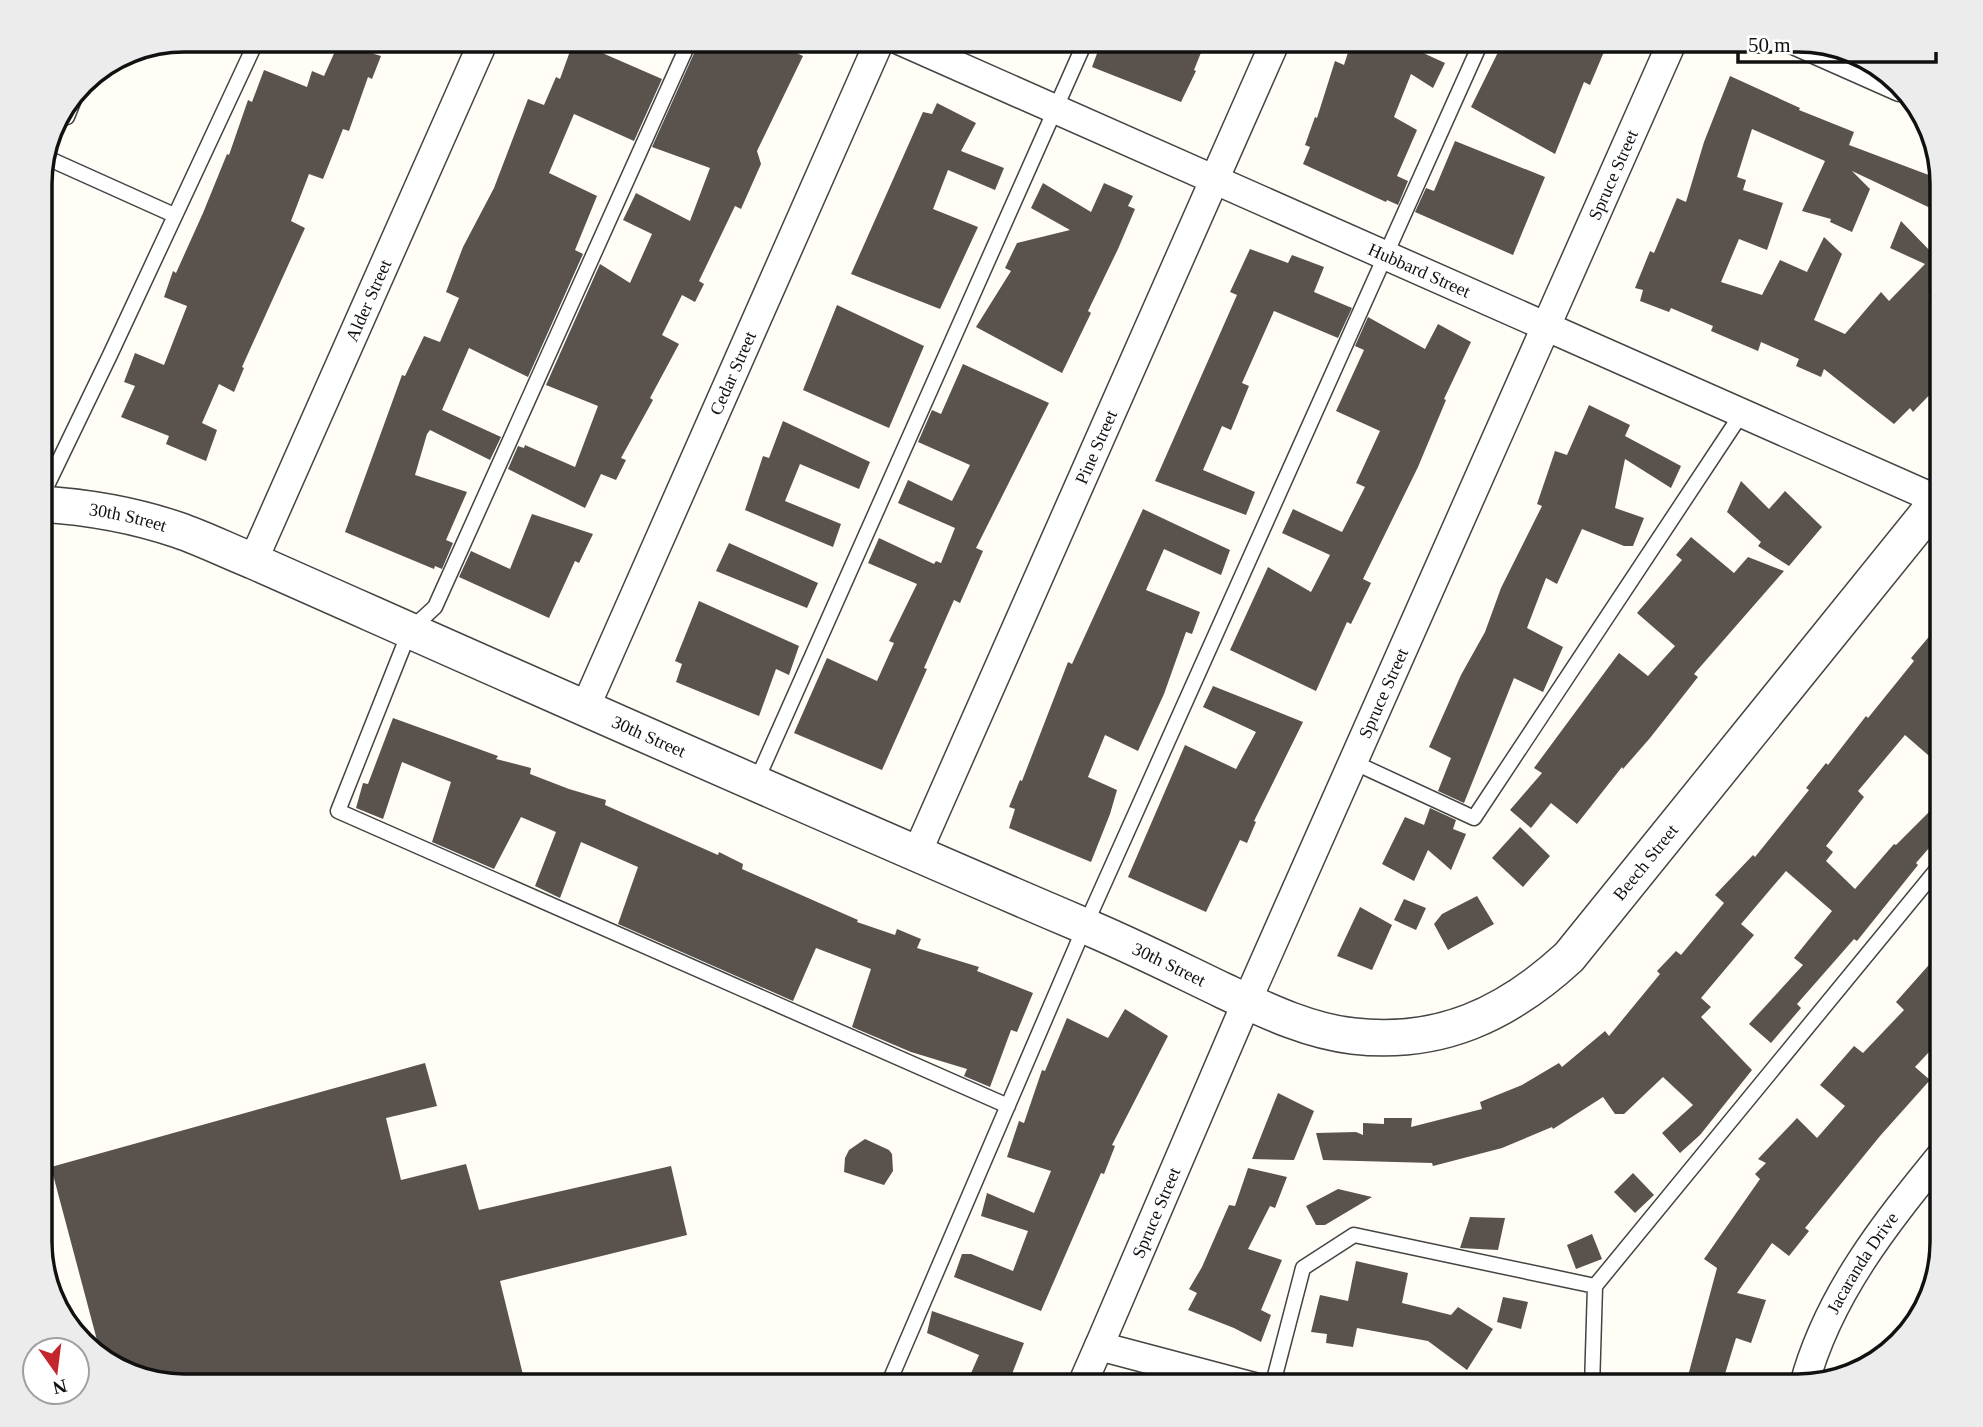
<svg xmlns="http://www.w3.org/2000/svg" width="1983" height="1427" viewBox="0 0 1983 1427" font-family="Georgia,serif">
	<rect width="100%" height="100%" fill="#fffdf5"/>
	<path fill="#5a524d" d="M340 40H377L371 53 381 56 372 79 368 77 349 131 343 129 323 179 309 174 291 221 305 228 242 367 244 368 234 392 219 384 202 423 217 430 206 461 166 444 169 436 121 417 135 386 124 382 135 353 164 365 187 306 164 297 173 271 176 273 203 213 227 154 229 155 248 100 252 102 264 70 307 87 312 71 324 76Z
		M574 40H605L600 52 662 79 634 141 574 114 549 173 597 196 575 250 583 254 528 377 469 348 442 410 501 437 490 460 430 430 427 434 415 475 467 492 446 540 453 543 442 569 435 566 434 569 345 532 402 375 405 376 424 336 440 342 459 298 446 292 463 247 494 188 528 99 544 105 556 77 560 79Z
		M700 40H768L803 56 757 151 761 164 741 209 735 206 699 281 704 284 695 302 682 295 662 335 679 344 650 398 653 400 621 458 626 460 616 480 601 474 585 508 508 469 518 446 524 448 525 445 575 467 598 406 546 385 600 264 630 283 652 234 623 220 636 193 690 221 710 168 652 147Z
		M1102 40H1206L1194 70 1196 71 1181 102 1092 67Z
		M1352 40H1410L1408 46 1445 63 1433 88 1411 74 1394 117 1417 130 1397 176 1408 181 1398 205 1387 200 1386 202 1303 164 1310 147 1305 145 1315 117 1317 118 1335 61 1344 65Z
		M1504 40H1609L1590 85 1584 82 1555 154 1471 107Z
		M1730 76 1800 108 1799 110 1854 132 1849 145 1942 180 1943 214 1852 171 1870 189 1852 232 1830 222 1831 219 1802 211 1825 161 1752 129 1737 177 1746 180 1743 190 1783 203 1767 250 1739 239 1721 282 1762 295 1780 260 1807 272 1824 237 1842 254 1814 320 1845 334 1881 292 1889 301 1925 264 1890 248 1901 221 1934 255 1943 247V282L1928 296 1943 308V359L1929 374 1940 384 1913 412 1910 408 1894 424 1824 369 1821 377 1796 366 1799 359 1761 342 1758 351 1711 331 1713 326 1671 308 1669 312 1640 301 1643 290 1635 288 1650 251 1654 253 1677 198 1686 202 1704 142Z
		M937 103 976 123 961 151 1004 168 995 190 948 170 933 209 978 227 940 309 851 274 923 112 932 114Z
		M1455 141 1545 177 1513 255 1415 212 1426 188 1434 191Z
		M1043 183 1091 212 1104 183 1133 196 1128 206 1135 209 1118 249 1088 311 1091 313 1062 373 976 327 1011 271 1005 268 1017 243 1070 230 1031 208Z
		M1250 249 1288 263 1292 255 1324 267 1314 292 1352 308 1338 338 1274 311 1242 383 1249 386 1231 430 1222 426 1203 470 1255 492 1246 515 1155 481 1237 295 1230 292Z
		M837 305 924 346 889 428 803 390Z
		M1368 317 1425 349 1438 324 1471 342 1444 399 1446 400 1418 467 1363 579 1371 583 1351 624 1347 622 1316 691 1230 650 1268 567 1311 592 1330 555 1282 533 1293 509 1342 532 1365 487 1356 483 1380 431 1336 411 1364 350 1355 346Z
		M963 364 1049 403 976 548 983 551 960 603 954 600 924 668 927 669 882 770 794 733 827 658 877 681 894 643 889 641 917 584 868 563 879 538 934 564 936 561 941 563 955 528 898 503 908 480 952 501 970 465 918 442 932 410 941 414Z
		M1589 405 1630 425 1625 436 1681 466 1671 488 1625 459 1615 508 1644 518 1633 546H1624L1582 529 1557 584 1546 578 1527 628 1563 647 1543 692 1514 678 1464 803 1438 791 1451 758 1429 747 1461 675 1485 632 1501 588 1542 506 1537 504 1555 451 1567 455Z
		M783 421 870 462 859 489 800 464 785 501 841 524 833 547 745 510 763 456 769 458Z
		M1741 481 1769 509 1785 491 1822 527 1789 566 1758 546 1761 542 1727 512Z
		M1143 509 1230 550 1221 575 1164 549 1146 590 1200 612 1192 634 1186 632 1164 694 1138 751 1105 735 1088 777 1117 790 1110 814 1091 862 1009 828 1015 809 1009 807 1020 780 1022 781 1068 662 1072 664Z
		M532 514 593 534 579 563 575 561 549 618 459 577 471 551 510 569Z
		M1691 537 1734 573 1748 557 1784 571 1694 674 1698 677 1650 738 1623 769 1622 767 1577 824 1551 803 1531 828 1510 810 1542 773 1534 768 1619 653 1648 676 1675 646 1637 613 1682 560 1676 555Z
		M729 543 818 583 807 608 716 571Z
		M699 601 799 646 789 675 776 669 759 716 676 682 682 664 675 661Z
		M1943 620V768L1905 735 1858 791 1864 797 1826 846 1833 852 1826 861 1855 889 1894 844 1896 845 1943 798V832L1916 863 1918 865 1857 941 1854 939 1797 1004 1801 1008 1771 1043 1749 1024 1803 965 1794 958 1832 911 1786 871 1741 924 1754 935 1701 998 1711 1007 1701 1017 1752 1070 1700 1135 1680 1153 1662 1133 1693 1105 1663 1077 1624 1114H1615L1603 1097 1553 1129 1552 1127 1502 1148 1433 1166 1432 1163 1323 1160 1316 1133 1356 1132 1363 1135V1123L1384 1124V1118H1412L1411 1127 1482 1109 1480 1102 1522 1085 1559 1063 1562 1067 1605 1031 1609 1036 1660 974 1657 971 1676 951 1681 955 1724 903 1715 895 1753 855 1755 857 1809 790 1806 788 1826 763 1828 765 1866 716 1868 718 1914 661 1911 658Z
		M1213 686 1303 722 1254 821 1256 822 1247 843 1240 840 1206 912 1128 877 1185 745 1236 769 1256 732 1203 707Z
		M393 718 498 756 496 759 531 768 530 774 569 789 606 800 605 805 718 855 719 852 743 864 742 869 858 920 857 922 895 935 897 929 921 939 917 948 979 967 977 971 1033 993 1017 1032 1011 1030 990 1087 964 1076 967 1069 911 1052 852 1027 871 969 816 948 793 1001 618 924 638 867 581 842 560 898 535 886 556 832 521 817 494 869 432 842 451 782 402 762 383 819 356 808 363 783 368 784Z
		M1430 808 1456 820 1453 829 1466 834 1451 870 1428 850 1414 881 1382 864 1405 817 1424 825Z
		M1520 827 1550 856 1523 887 1492 858Z
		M1477 896 1494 924 1448 950 1434 924 1442 914Z
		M1404 899 1426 908 1416 930 1394 920Z
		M1360 907 1392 925 1372 970 1337 956Z
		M1943 949V1009L1933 1024 1943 1037 1915 1067 1930 1080 1880 1136 1805 1228 1809 1231 1789 1256 1772 1243 1737 1293 1766 1300 1751 1343 1736 1338 1721 1387H1685L1717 1268 1704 1259 1760 1179 1755 1174 1766 1163 1758 1159 1797 1118 1817 1138 1845 1106 1820 1085 1854 1046 1863 1053 1904 1010 1896 1002Z
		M1125 1009 1168 1036 1112 1145 1115 1146 1104 1174 1101 1173 1041 1311 954 1277 962 1254H971L1013 1271 1028 1231 981 1216 987 1193 1034 1213 1051 1171 1007 1157 1019 1121 1024 1123 1042 1070 1045 1071 1067 1018 1108 1038Z
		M425 1063 437 1106 386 1118 401 1180 466 1164 479 1210 671 1166 687 1235 500 1281 526 1387H327L325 1380 300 1387H184L102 1359 51 1167Z
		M1278 1093 1314 1111 1294 1160 1252 1159Z
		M865 1139 889 1150 892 1154 893 1171 884 1185 844 1172 845 1158 849 1150Z
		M1248 1168 1287 1177 1275 1208 1270 1206 1248 1249 1282 1260 1261 1310 1271 1315 1261 1342 1234 1328 1188 1310 1197 1293 1189 1289 1202 1267 1229 1205 1235 1206Z
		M1633 1173 1654 1195 1635 1213 1614 1192Z
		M1338 1189 1372 1197 1325 1225H1316L1306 1206Z
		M1470 1217 1505 1218 1498 1250 1460 1248Z
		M1592 1234 1602 1259 1576 1269 1567 1245Z
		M1356 1261 1408 1273 1402 1303 1451 1315 1458 1307 1493 1329 1467 1370 1428 1341 1357 1328 1353 1347 1326 1343 1327 1334 1311 1332 1320 1295 1348 1301Z
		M1503 1297 1528 1302 1521 1329 1497 1322Z
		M932 1311 1024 1343 1007 1387H965L979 1355 927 1333Z"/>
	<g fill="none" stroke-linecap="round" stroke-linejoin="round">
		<defs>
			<path id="service" d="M690 40 435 607 410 630 338 811 1008 1106
				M67 117 77 92
				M45 157 174 215
				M41 498 110 355 257 40
				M1353 762 1474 818 1742 413
				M756 782 1086 40
				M887 1387 1085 926 1482 40
				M1272 1387 1303 1268 1354 1235 1595 1286 1943 862
				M1592 1387 1595 1286"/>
			<g id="minor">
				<path id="s1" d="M899 40 1938 500"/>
				<path d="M1794 40 1900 87"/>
				<path id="s2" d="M253 561 484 40"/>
				<path id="s3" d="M585 708 880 40"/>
				<path id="s4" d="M916 855 1276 40"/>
				<path id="s5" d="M1099 1346 1247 1001 1673 40"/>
				<path id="s6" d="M1804 1385C1828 1295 1885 1224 1943 1153"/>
				<path d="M1081 1387 1099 1346 1254 1387"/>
			</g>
			<g id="tertiary">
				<path id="s7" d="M41 504C87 507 134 515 178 530 204 539 228 551 253 561 528 683 803 806 1080 924 1129 944 1176 968 1224 991 1265 1010 1308 1031 1353 1036 1440 1046 1507 1014 1569 957L1943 494"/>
			</g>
		</defs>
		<use href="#service" stroke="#444" stroke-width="17"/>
		<use href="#minor" stroke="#444" stroke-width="31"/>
		<use href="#tertiary" stroke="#444" stroke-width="38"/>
		<use href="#service" stroke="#fff" stroke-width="14"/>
		<use href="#minor" stroke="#fff" stroke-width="28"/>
		<use href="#tertiary" stroke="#fff" stroke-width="35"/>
	</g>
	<g text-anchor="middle" stroke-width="7" stroke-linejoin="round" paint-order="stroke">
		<g font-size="18" fill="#111" stroke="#fff">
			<text dy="6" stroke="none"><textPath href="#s5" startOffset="1279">Spruce Street</textPath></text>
			<text dy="6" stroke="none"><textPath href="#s1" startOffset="569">Hubbard Street</textPath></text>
			<text dy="6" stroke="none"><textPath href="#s2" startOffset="285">Alder Street</textPath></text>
			<text dy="6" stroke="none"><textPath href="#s3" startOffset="366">Cedar Street</textPath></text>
			<text dy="6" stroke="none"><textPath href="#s4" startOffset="446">Pine Street</textPath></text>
			<text dy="6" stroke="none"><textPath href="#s7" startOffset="88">30th Street</textPath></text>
			<text dy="6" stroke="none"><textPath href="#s5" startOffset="712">Spruce Street</textPath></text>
			<text dy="6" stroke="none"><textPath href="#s7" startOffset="654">30th Street</textPath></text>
			<text dy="6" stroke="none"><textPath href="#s7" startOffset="1780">Beech Street</textPath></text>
			<text dy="6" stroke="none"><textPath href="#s7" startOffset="1222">30th Street</textPath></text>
			<text dy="6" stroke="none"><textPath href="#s5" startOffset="145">Spruce Street</textPath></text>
			<text dy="6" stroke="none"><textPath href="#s6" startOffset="136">Jacaranda Drive</textPath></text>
		</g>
	</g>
	<path d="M0 0H1983V1427H0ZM184 52H1798A132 132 0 0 1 1930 184V1242A132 132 0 0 1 1798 1374H184A132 132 0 0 1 52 1242V184A132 132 0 0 1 184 52Z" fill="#ececec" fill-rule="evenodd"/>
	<path fill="none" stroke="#111" stroke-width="3.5" d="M184 52H1798A132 132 0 0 1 1930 184V1242A132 132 0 0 1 1798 1374H184A132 132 0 0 1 52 1242V184A132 132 0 0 1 184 52Z"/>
	<g transform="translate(56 1371) rotate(166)"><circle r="33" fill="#ffffff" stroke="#a0a0a0" stroke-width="2"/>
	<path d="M0-5L12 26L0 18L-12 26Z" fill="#c4262e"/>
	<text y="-10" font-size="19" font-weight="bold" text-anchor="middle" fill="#111111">N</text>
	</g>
	<path d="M1738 52v10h198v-10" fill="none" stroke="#111111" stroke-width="3.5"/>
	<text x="1748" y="52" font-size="21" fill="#111111" stroke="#ffffff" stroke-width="5" paint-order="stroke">50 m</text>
</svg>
